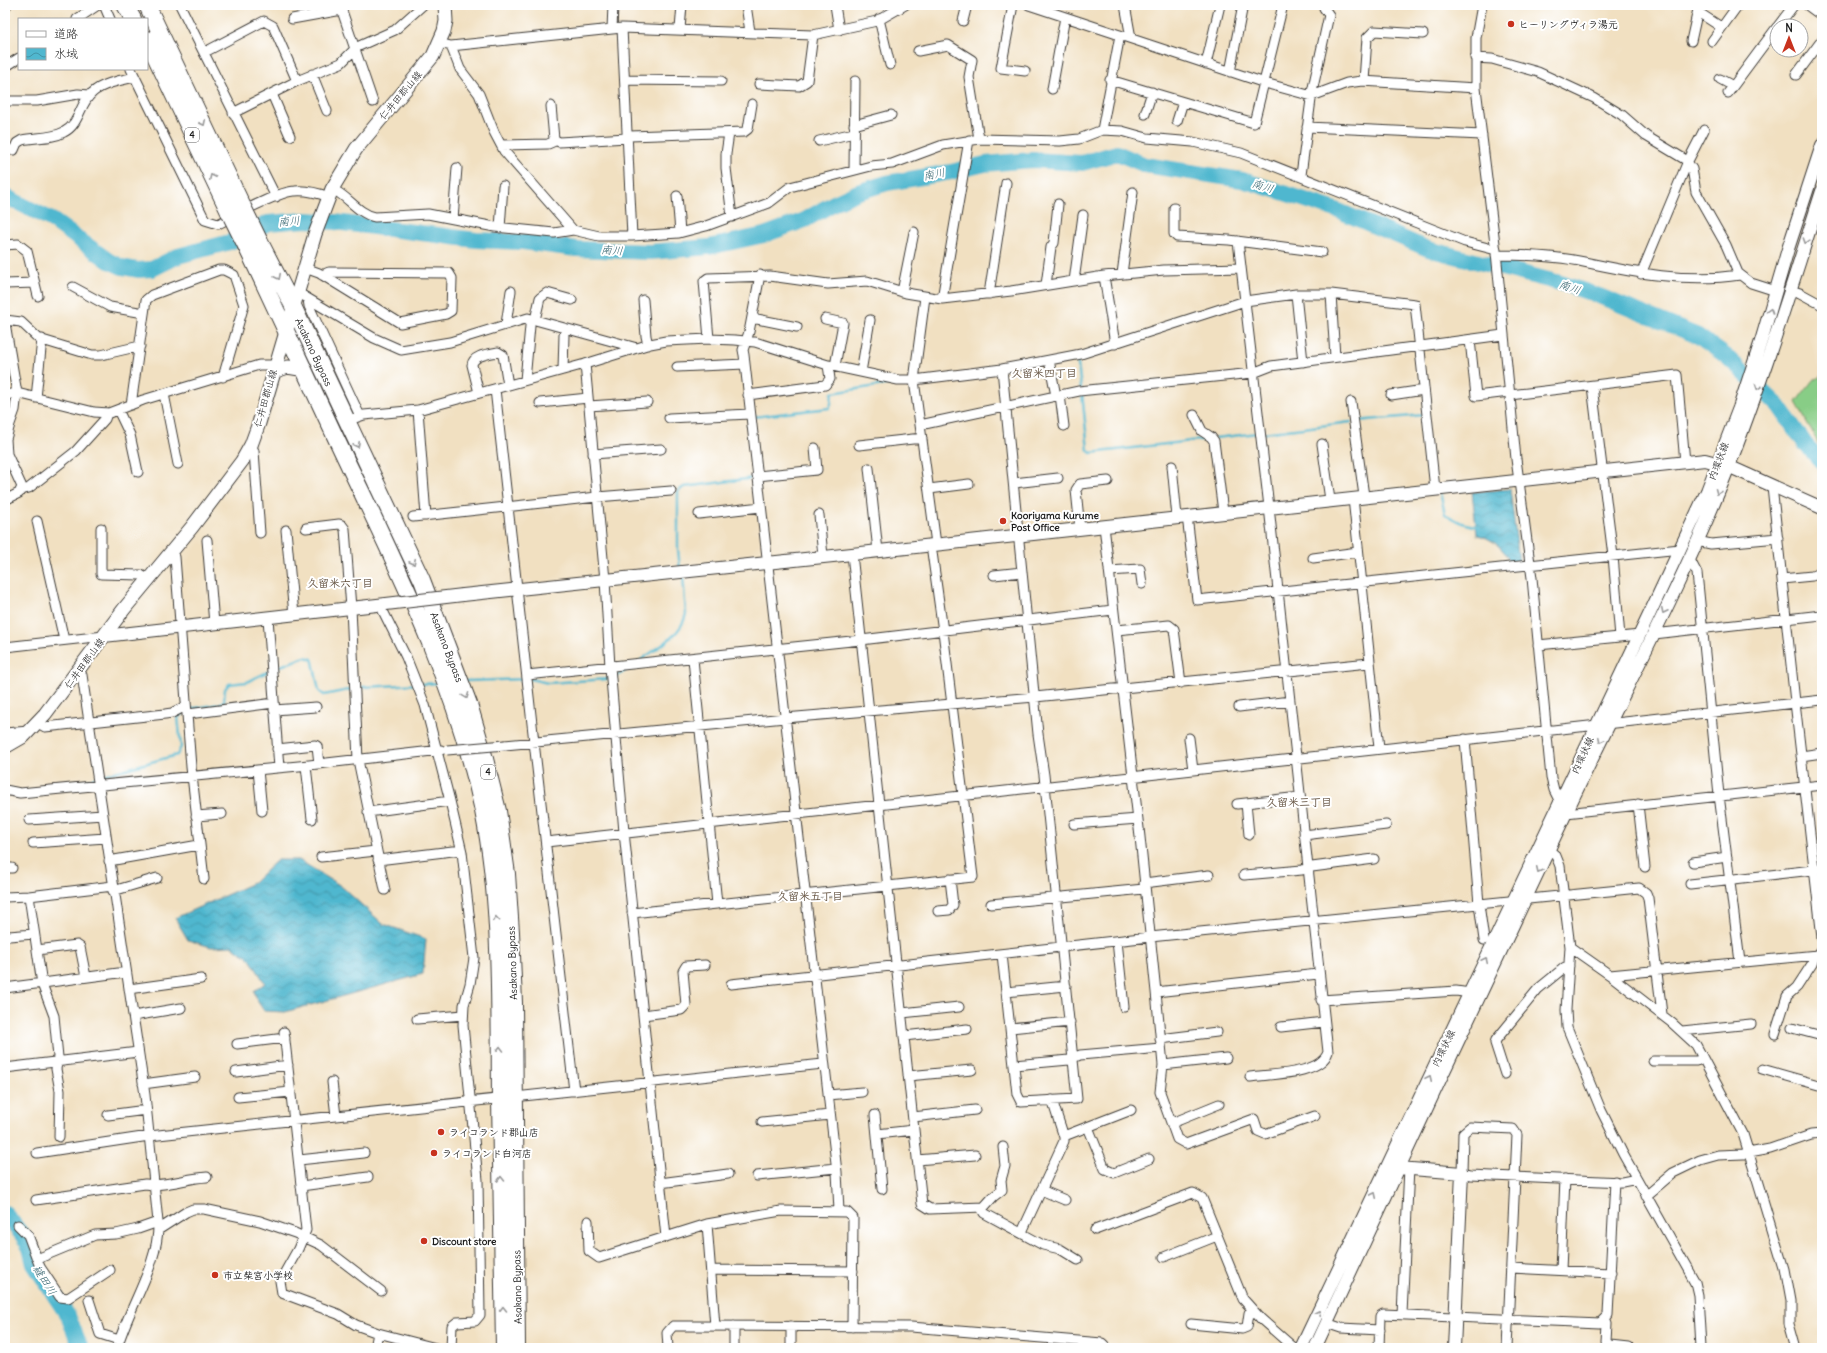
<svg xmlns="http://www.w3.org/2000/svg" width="1827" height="1353" viewBox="0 0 1827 1353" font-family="Delius,'Klee One',sans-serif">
	<defs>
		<pattern id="water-waves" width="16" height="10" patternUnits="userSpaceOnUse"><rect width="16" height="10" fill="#50b7cf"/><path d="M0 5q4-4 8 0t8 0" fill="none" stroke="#4294a7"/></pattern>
	</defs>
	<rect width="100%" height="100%" fill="#fff"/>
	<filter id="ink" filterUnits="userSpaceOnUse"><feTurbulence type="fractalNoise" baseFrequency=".025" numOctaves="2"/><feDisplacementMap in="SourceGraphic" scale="8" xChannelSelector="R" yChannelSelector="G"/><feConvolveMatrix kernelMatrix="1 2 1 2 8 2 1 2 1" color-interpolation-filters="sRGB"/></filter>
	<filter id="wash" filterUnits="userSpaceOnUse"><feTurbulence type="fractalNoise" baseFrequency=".012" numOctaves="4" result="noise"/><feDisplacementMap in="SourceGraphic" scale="16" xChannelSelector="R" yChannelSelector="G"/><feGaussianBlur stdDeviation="0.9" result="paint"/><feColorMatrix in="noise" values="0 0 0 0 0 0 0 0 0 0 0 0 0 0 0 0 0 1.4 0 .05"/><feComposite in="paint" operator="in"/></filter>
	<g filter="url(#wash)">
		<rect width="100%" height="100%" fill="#f1e0c1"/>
		<path fill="#88cd86" stroke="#527451" d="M1822 376V448L1818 443 1796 402 1813 380Z"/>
		<path fill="url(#water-waves)" stroke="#366a76" d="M1510 489 1519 561 1509 562C1506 549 1490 537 1477 535L1472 492Z
			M277 860H299L341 886 383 924 426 939 423 974 285 1012 264 1011 258 1002 254 991 265 983 250 959 232 946 211 947 188 940 175 918 253 883Z"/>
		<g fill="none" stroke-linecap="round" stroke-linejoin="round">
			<path stroke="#50b7cf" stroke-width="2.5" d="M1077 357 1081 388
				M1082 393 1088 450 1091 453 1208 439
				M753 417 829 408 831 404 832 393 896 383
				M1356 421 1424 415
				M1263 433 1351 422
				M1215 438 1258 433
				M1440 492 1445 514 1462 523 1478 527
				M680 569 678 549V491L684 487 754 478V476
				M641 660C658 647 681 636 686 614L683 576
				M530 679 548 683 608 679
				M613 679 629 668
				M466 681 525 679
				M190 709 219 704 224 701 225 689 229 684 247 682 275 668 305 657 312 659 313 662 319 691 324 695 363 687 439 683
				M100 776 177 755 181 747 178 717 184 713
				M73 784 95 778"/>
			<path stroke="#50b7cf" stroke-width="16" d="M5 196 52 220 109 261 122 267 138 270 152 269 178 256 230 242 268 223 306 220 335 222 476 240 523 242 576 249 650 252 709 247 764 235 805 220 834 203 858 192 887 183 951 172 985 164 1033 160 1082 163 1117 153 1145 165 1242 180 1272 189 1339 211 1428 249 1564 284 1599 296 1698 336 1726 356 1779 406 1806 445 1822 462
				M5 1213 23 1236 30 1248 34 1264 68 1316 81 1348"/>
		</g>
	</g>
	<g filter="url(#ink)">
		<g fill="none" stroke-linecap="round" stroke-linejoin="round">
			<defs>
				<path id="minor" d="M5 5H7
					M104 5 110 19
					M180 5 276 197
					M340 5 373 102
					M746 5 750 32
					M835 5 839 30
					M1013 5 1001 68 1025 71
					M1029 5 1265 83 1312 96 1347 83 1362 81 1476 88
					M1125 5 1131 38
					M1482 5 1476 38V88L1496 252 1516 459 1532 578 1551 778 1554 790 1560 802
					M1807 5 1822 16
					M1698 12 1721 27
					M77 19 98 5
					M292 19 342 10
					M879 19 890 65
					M963 21 967 5
					M1778 26 1794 5
					M622 28 632 236
					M612 29 613 5
					M680 29 682 5
					M1691 41 1699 5
					M1712 41 1738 5
					M439 43 451 46 622 28 813 35 877 21 905 5
					M451 46 460 69 479 94 494 132 504 151 573 230
					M918 51 948 45 972 60 969 77 979 139
					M205 52 264 21 273 26 297 81
					M1475 58 1492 59 1538 72 1594 98 1622 115 1646 136 1686 160 1692 169 1696 192 1726 245 1738 273 1751 283 1776 291
					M1206 64 1220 5
					M5 67 19 58
					M131 69 205 220 218 224C234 216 279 191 295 191 306 190 318 193 329 197
					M1230 72 1243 5
					M312 74 327 111
					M1796 75 1822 40
					M1720 79 1733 86
					M625 80 721 81
					M1110 80 1254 123 1283 5
					M1364 81 1367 38 1374 31 1423 34
					M759 84 799 86 807 81 813 35
					M1052 89 1065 17
					M1728 93 1777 27
					M272 94 290 136
					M5 101H37L78 94 89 95
					M551 106 554 139 559 142 627 138 630 136 744 132 748 129 752 104
					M233 113 297 81 341 63 357 47 395 30 423 5
					M1145 114 1152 92
					M1177 121 1183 102
					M854 125 891 115
					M1307 127 1482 135
					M1102 130 1120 35
					M729 133 726 154V168L732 217
					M819 141 854 133
					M501 145 548 144 555 141
					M5 150H14L17 143 22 140C35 137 52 139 64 132 80 124 79 104 92 93 103 83 121 80 135 77
					M854 170 855 81
					M1301 175 1312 92 1329 15 1324 8V5
					M332 189C347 195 358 214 375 217L428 214 495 227 554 233 573 230 599 236H632L679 233 706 226 769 203 790 187 871 166 892 164 943 145 979 139 1060 141 1079 139 1102 130 1122 131 1147 138 1193 142 1241 153 1465 242 1496 250
					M677 196 680 232
					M1174 208V234L1177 237 1229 240 1322 252
					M453 219 457 168
					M500 228 503 186
					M1238 241 1269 507 1328 1052C1321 1075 1270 1074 1250 1077
					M5 245 18 244 27 251 38 296
					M1496 255C1525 255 1556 256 1584 262 1636 273 1686 283 1740 275
					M305 268 319 273 400 323 446 314 451 311 452 278 449 273 329 272 322 275
					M1122 274 1133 192
					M1641 274 1688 161 1704 130
					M760 275 749 332 743 350 744 355 837 1172 839 1211
					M1104 276 1115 344
					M1074 281 1083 215
					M5 284 35 283
					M1046 285 1051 247 1054 243 1058 204
					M73 287 110 307 144 313
					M1790 290 1800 293 1822 305
					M297 292 374 338 401 350 450 342 528 318 637 348
					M902 292 914 232
					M989 294 1006 183
					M1296 294 1303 362
					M1331 294 1335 357
					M925 297 914 380 936 544
					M308 299 309 306 360 416
					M942 299 969 140
					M643 300 646 336 648 345
					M752 318 797 327
					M825 319 843 323 835 366
					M5 320 21 322 39 339 92 355H101L140 346
					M535 320 540 298 547 293 572 300
					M5 323 17 393 15 410 10 424 6 439 7 454 22 487 19 493 5 500
					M506 324 511 291
					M709 339 704 281 708 278 770 276 828 284 867 281 906 293 942 299 1011 291 1104 276 1164 270 1241 268
					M1470 340 1476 396 1509 392
					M585 364 605 580 610 667 624 832 666 1237
					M1050 365 1056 396
					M677 367 745 364
					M563 370 564 335
					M861 372 870 320
					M525 380 530 326
					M1592 386 1613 556 1620 637
					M495 389 534 742 574 1091
					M479 393 472 365C473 355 489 354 498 352L503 355 508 385
					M164 394 178 464
					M5 395 17 393 94 412 109 413 143 400 259 365H275
					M748 395 825 385 830 379 828 365
					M1060 395 1064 426
					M1391 395 1424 390
					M1510 395 1677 375 1685 462
					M36 398 42 339
					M1351 402 1364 496
					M540 403 588 398
					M131 405 146 300 152 295 219 270H224L234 275 244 305 223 377
					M589 406 647 402
					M118 410 130 435 138 472
					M418 410 426 516
					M1194 415 1202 431 1211 437 1214 441 1223 512
					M669 418 750 414
					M346 421 364 415 418 410 585 364 650 344 666 341 709 339 735 340 755 342 828 365 898 380H914L1002 369 1081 354 1245 301 1296 294H1331L1415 304 1435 489
					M920 425 1079 391 1253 373 1271 366 1503 335
					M1322 444 1330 500
					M251 445 254 451 260 533
					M859 445 922 438
					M593 454 661 449
					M1172 466 1177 517
					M869 468 878 551
					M757 476 817 470 815 448
					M1014 483 1058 478
					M1772 486 1795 702 1822 938
					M929 489 969 484
					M21 490 29 488 76 451 105 419 107 413
					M1353 498 1379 748
					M699 514 761 507
					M819 515 823 556
					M1187 516 1197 600 1680 549
					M413 517 597 497 671 491
					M37 521 64 640
					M1104 526 1140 837 1156 992 1163 1065 1160 1092 1177 1139 1186 1144 1254 1119 1258 1131 1265 1134 1315 1116
					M101 528V574L141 575 149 580
					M306 528 339 524 342 525 345 529 351 608 358 760 385 890
					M1080 529 1076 490 1080 484 1108 481
					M286 530 294 615
					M207 540 214 624
					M1697 541 1711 544 1778 538
					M172 552 175 557 191 767 204 879
					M852 554 922 1204 930 1209 984 1207 993 1197 1002 1190 1001 1180 1005 1166 1003 1147
					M1313 558 1358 552
					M1689 558 1697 573 1719 795 1740 962
					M1109 571 1140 569 1142 584
					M994 575 1022 572
					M1782 579 1812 576 1822 572
					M380 605 406 657 425 705 450 801 462 852 474 958 470 984 464 1005 463 1025 478 1180 480 1315 475 1321 457 1322 452 1326 451 1348
					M268 618 279 768
					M1116 630 1169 625 1174 629 1181 683
					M1654 634 1822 615
					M1538 645 1640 635
					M5 647 104 636
					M693 659 717 904
					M79 670 82 675 145 1095 158 1222C160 1263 128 1308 117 1348
					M527 675 861 640 1113 610
					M1239 707 1290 701
					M274 710 316 707
					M188 714 274 703
					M38 723 45 727 165 714 172 713 186 706
					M5 733 29 731
					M1189 738 1193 770
					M1465 739 1479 904 1484 940
					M505 745 785 718 1035 697 1369 663
					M277 749 315 745 317 746 319 764
					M1801 756 1822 753
					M306 766 312 819
					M258 770 262 811
					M5 790 20 793 309 765 441 750
					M1246 803 1249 835
					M1237 804 1300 797
					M1638 804 1645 867
					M368 812 450 801
					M1566 813 1822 785
					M196 816 222 814
					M29 820 103 815
					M1074 824 1138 819
					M1304 835 1386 825
					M546 842 1822 700
					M33 843 106 838
					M1549 850 1556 856 1560 866 1570 947 1566 1010 1567 1027 1601 1110 1623 1154 1695 1282 1698 1295 1701 1348
					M321 857 376 851
					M378 860 461 850
					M109 861 199 845
					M1693 862 1727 857
					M5 868H12
					M1244 875 1302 870 1312 867 1374 859
					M1144 883 1209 875
					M1690 884 1822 869
					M113 891 157 878
					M5 897 29 896
					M991 904 1144 889
					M938 911 949 910 953 905 950 879
					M632 913 973 877 943 631 931 545
					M9 936 34 934
					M1117 941 1124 1007
					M1570 947 1610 975 1672 1023 1696 1045 1743 1134 1784 1269 1790 1302V1323L1797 1348
					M37 950 77 945 80 947 86 977
					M1002 954 1017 1094 1021 1102 1077 1099 1044 775 1038 734 1002 369
					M1610 975 1817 955 1822 948
					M731 984 1150 937 1639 888 1646 893 1648 898 1662 1014
					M5 988 126 972
					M129 989 201 979
					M1006 992 1066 986
					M1156 992 1318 974
					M1321 1000 1456 991 1470 993
					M902 1013 959 1007
					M643 1015 681 1010 686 1005 683 971 686 966 705 965
					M133 1016 181 1008
					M417 1019 463 1015
					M1281 1027 1324 1022
					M1010 1028 1070 1022
					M1792 1028 1822 1036
					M1682 1031 1751 1024
					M284 1032 306 1230 298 1249 280 1281 282 1293 338 1314 356 1325 378 1333 436 1348
					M1775 1034 1787 996 1797 987 1812 964 1815 955
					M904 1036 967 1029
					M1160 1039 1217 1032
					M237 1044 285 1038
					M1653 1061H1696L1703 1059
					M1014 1065 1069 1060 1080 1055 1161 1048
					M1163 1065 1226 1058
					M5 1068 138 1052
					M1762 1069 1822 1086
					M236 1072 288 1065
					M1505 1074 1495 1043 1496 1040 1538 989 1565 967 1569 966
					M908 1076 972 1070
					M332 1082 336 1116
					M143 1084 195 1077
					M828 1095 862 1092
					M238 1097 291 1092
					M108 1115 146 1110
					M875 1115 882 1189
					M913 1117 975 1110
					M762 1122 830 1115
					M1172 1123 1219 1104
					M1088 1127 1105 1169 1114 1173 1149 1159
					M877 1134 914 1130
					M1064 1136 1131 1110
					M59 1137 60 1091 56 1069 58 1057 54 1016 42 984 29 896 113 886
					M37 1153 149 1136 823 1064
					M299 1160 364 1153
					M917 1160 975 1155
					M757 1176 836 1168
					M660 1183 728 1174
					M301 1186 368 1177
					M1041 1190 1065 1200
					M1646 1196 1673 1173 1700 1160 1718 1155 1743 1154 1770 1149 1811 1135 1822 1134
					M36 1200 145 1184C166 1187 186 1178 207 1177
					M981 1208 984 1213 1043 1245 1060 1249 1078 1260
					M588 1221 589 1251 599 1258 707 1224 781 1211 847 1212 853 1218 852 1327
					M707 1224 715 1326
					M18 1225 28 1235 40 1267 60 1297 68 1298 110 1270
					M158 1230 186 1212 193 1209H204L260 1221 295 1233 321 1245 381 1291
					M1095 1230 1193 1193 1202 1198 1243 1299 1261 1319 1294 1348
					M1022 1232 1064 1141V1137L1052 1100
					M1164 1257 1217 1236
					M37 1259 95 1235 116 1234 138 1229 158 1222
					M1511 1268 1611 1273
					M711 1270 853 1271
					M1561 1270 1565 1179
					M89 1300 100 1334 119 1340
					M1402 1314 1409 1168
					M1605 1318 1607 1323 1606 1342 1610 1345 1628 1347
					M1326 1323 1341 1328 1380 1330
					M1191 1324 1242 1329 1247 1327 1249 1313 1252 1309
					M791 1326V1348
					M375 1348 378 1333
					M668 1348 667 1333 673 1326H688L911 1327 1102 1343 1107 1348
					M734 1348V1326
					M1379 1348 1380 1316 1383 1314 1600 1323 1608 1315 1615 1181
					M1507 1348 1517 1135 1513 1129 1470 1127 1463 1133 1462 1173 1470 1175 1622 1182 1637 1179"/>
				<path id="tertiary" d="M463 595 852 554 1705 460 1728 466 1822 508
					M104 636 386 604
					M1399 1168 1462 1173 1454 1348
					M1301 1348 1649 615 1707 491 1739 408 1762 338 1788 249 1822 145
					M1315 1348C1398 1169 1481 991 1566 813 1616 706 1674 601 1719 491 1759 393 1790 291 1822 191"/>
				<path id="secondary" d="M273 372 288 367 305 370
					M5 747 24 736 45 714 124 609 192 527 242 461 251 445 259 423 315 234 332 189 356 149 433 56 444 31 446 21 445 5"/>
				<path id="trunk" d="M125 5 133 19
					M147 5 243 207
					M147 39 229 212
					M260 242 293 306 422 580 469 704 485 759 498 811 507 874 511 932 514 1003 517 1348
					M246 246C282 321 316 397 352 472 404 581 458 690 483 811 502 905 499 1003 500 1099 501 1182 503 1265 504 1348"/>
			</defs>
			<use href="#minor" stroke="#3c3935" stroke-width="11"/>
			<use href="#tertiary" stroke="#3c3935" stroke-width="14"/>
			<use href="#secondary" stroke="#3c3935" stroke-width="15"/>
			<use href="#trunk" stroke="#3c3935" stroke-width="18"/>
			<use href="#minor" stroke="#fff" stroke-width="9"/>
			<use href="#tertiary" stroke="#fff" stroke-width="12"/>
			<use href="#secondary" stroke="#fff" stroke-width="13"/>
			<use href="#trunk" stroke="#fff" stroke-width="16"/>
			<defs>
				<path id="minor-bridge" d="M447 750 505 745"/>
				<path id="tertiary-bridge" d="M386 604 463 595"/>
				<path id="trunk-bridge" d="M243 207 260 242
					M229 212 246 246"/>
			</defs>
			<use href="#minor-bridge" stroke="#3c3935" stroke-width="11" stroke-linecap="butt"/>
			<use href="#tertiary-bridge" stroke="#3c3935" stroke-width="14" stroke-linecap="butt"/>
			<use href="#trunk-bridge" stroke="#3c3935" stroke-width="18" stroke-linecap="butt"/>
			<use href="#minor-bridge" stroke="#fff" stroke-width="9"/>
			<use href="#tertiary-bridge" stroke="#fff" stroke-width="12"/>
			<use href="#trunk-bridge" stroke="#fff" stroke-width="16"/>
		</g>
		<defs><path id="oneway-chevron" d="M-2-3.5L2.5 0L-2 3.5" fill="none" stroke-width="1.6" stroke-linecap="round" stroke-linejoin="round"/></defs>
		<g stroke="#999">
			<use href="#oneway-chevron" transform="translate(203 123) rotate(65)"/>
			<use href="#oneway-chevron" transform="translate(212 177) rotate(-115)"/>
			<use href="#oneway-chevron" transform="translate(1806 241) rotate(108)"/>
			<use href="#oneway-chevron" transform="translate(278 277) rotate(63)"/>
			<use href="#oneway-chevron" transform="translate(1770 311) rotate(-73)"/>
			<use href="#oneway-chevron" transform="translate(1758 387) rotate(109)"/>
			<use href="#oneway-chevron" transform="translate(357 445) rotate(64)"/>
			<use href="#oneway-chevron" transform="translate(1718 492) rotate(112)"/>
			<use href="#oneway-chevron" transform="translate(413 562) rotate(64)"/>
			<use href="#oneway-chevron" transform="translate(1664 611) rotate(116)"/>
			<use href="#oneway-chevron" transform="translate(466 696) rotate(69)"/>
			<use href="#oneway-chevron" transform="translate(1601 740) rotate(116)"/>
			<use href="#oneway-chevron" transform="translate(1539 870) rotate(115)"/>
			<use href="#oneway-chevron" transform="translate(496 919) rotate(-95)"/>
			<use href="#oneway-chevron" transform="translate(1485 960) rotate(-64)"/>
			<use href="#oneway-chevron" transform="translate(500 1049) rotate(-90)"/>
			<use href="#oneway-chevron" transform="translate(1429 1078) rotate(-65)"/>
			<use href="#oneway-chevron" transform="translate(501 1179) rotate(-91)"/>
			<use href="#oneway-chevron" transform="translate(1374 1195) rotate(-65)"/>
			<use href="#oneway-chevron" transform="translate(503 1309) rotate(-91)"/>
			<use href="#oneway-chevron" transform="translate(1318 1313) rotate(-65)"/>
		</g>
	</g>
	<g fill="#c8321e" stroke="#fff" stroke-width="1.5">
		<circle cx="1511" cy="24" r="4"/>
		<circle cx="1003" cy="521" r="4"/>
		<circle cx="441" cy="1132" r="4"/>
		<circle cx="434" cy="1153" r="4"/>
		<circle cx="424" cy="1241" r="4"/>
		<circle cx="215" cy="1275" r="4"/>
	</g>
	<g text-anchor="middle" stroke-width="4" stroke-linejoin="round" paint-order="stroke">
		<g fill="#fff" stroke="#606060" stroke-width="1">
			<rect x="185" y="128" width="14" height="14" rx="3"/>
			<rect x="481" y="765" width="14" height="14" rx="3"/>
		</g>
		<g font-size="9" font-weight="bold" fill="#1c1c1c">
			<text x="192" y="138">4</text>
			<text x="488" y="775">4</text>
		</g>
		<g font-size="10" font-weight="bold" fill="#1c1c1c" stroke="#fff" text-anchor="start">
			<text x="1519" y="28">ヒーリングヴィラ湯元</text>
			<text x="1011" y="519">Kooriyama Kurume<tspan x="1011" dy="12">Post Office</tspan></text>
			<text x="449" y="1136">ライコランド郡山店</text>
			<text x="442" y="1157">ライコランド白河店</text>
			<text x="432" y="1245">Discount store</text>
			<text x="223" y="1279">市立柴宮小学校</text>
		</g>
		<g font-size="10" fill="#1c1c1c" stroke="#fff">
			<text transform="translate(400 95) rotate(-50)" y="4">仁井田郡山線</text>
			<text transform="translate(314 352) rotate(65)" y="4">Asakano Bypass</text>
			<text transform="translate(265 398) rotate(-74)" y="4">仁井田郡山線</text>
			<text transform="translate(1718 461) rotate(-69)" y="4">内環状線</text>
			<text transform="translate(447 647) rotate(69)" y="4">Asakano Bypass</text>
			<text transform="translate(84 663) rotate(-54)" y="4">仁井田郡山線</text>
			<text transform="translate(1582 755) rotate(-65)" y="4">内環状線</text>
			<text transform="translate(512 963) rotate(-92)" y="4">Asakano Bypass</text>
			<text transform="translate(1443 1048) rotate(-64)" y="4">内環状線</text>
			<text transform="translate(517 1287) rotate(-91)" y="4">Asakano Bypass</text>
		</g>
		<g font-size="11" font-style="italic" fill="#33626d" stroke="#fff">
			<text transform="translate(934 174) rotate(-11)" y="4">南川</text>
			<text transform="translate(1263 186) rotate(17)" y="4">南川</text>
			<text transform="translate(289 221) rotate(-5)" y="4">南川</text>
			<text transform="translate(612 250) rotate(4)" y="4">南川</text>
			<text transform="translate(1570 287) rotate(19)" y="4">南川</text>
			<text transform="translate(45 1280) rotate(58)" y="4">縫田川</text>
		</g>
		<g font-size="11" font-weight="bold" fill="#614f3d" stroke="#fff">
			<text x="1044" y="377">久留米四丁目</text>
			<text x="340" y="587">久留米六丁目</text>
			<text x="1299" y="806">久留米三丁目</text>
			<text x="810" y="900">久留米五丁目</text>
		</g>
	</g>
	<rect width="1827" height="1353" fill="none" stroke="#fff" stroke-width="20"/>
	<rect x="18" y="18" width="130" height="52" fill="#ffffff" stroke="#a4a4a4"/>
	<rect x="26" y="31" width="20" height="6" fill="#ffffff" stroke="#a4a4a4"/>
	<text x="54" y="38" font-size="12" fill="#1c1c1c">道路</text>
	<rect x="26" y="48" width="20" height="12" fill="url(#water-waves)" stroke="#a4a4a4"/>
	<text x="54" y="58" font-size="12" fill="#1c1c1c">水域</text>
	<g transform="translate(1789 38)"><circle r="19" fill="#ffffff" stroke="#a4a4a4"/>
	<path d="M0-3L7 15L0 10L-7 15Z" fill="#c8321e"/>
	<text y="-6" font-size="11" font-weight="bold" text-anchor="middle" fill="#1c1c1c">N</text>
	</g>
</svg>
